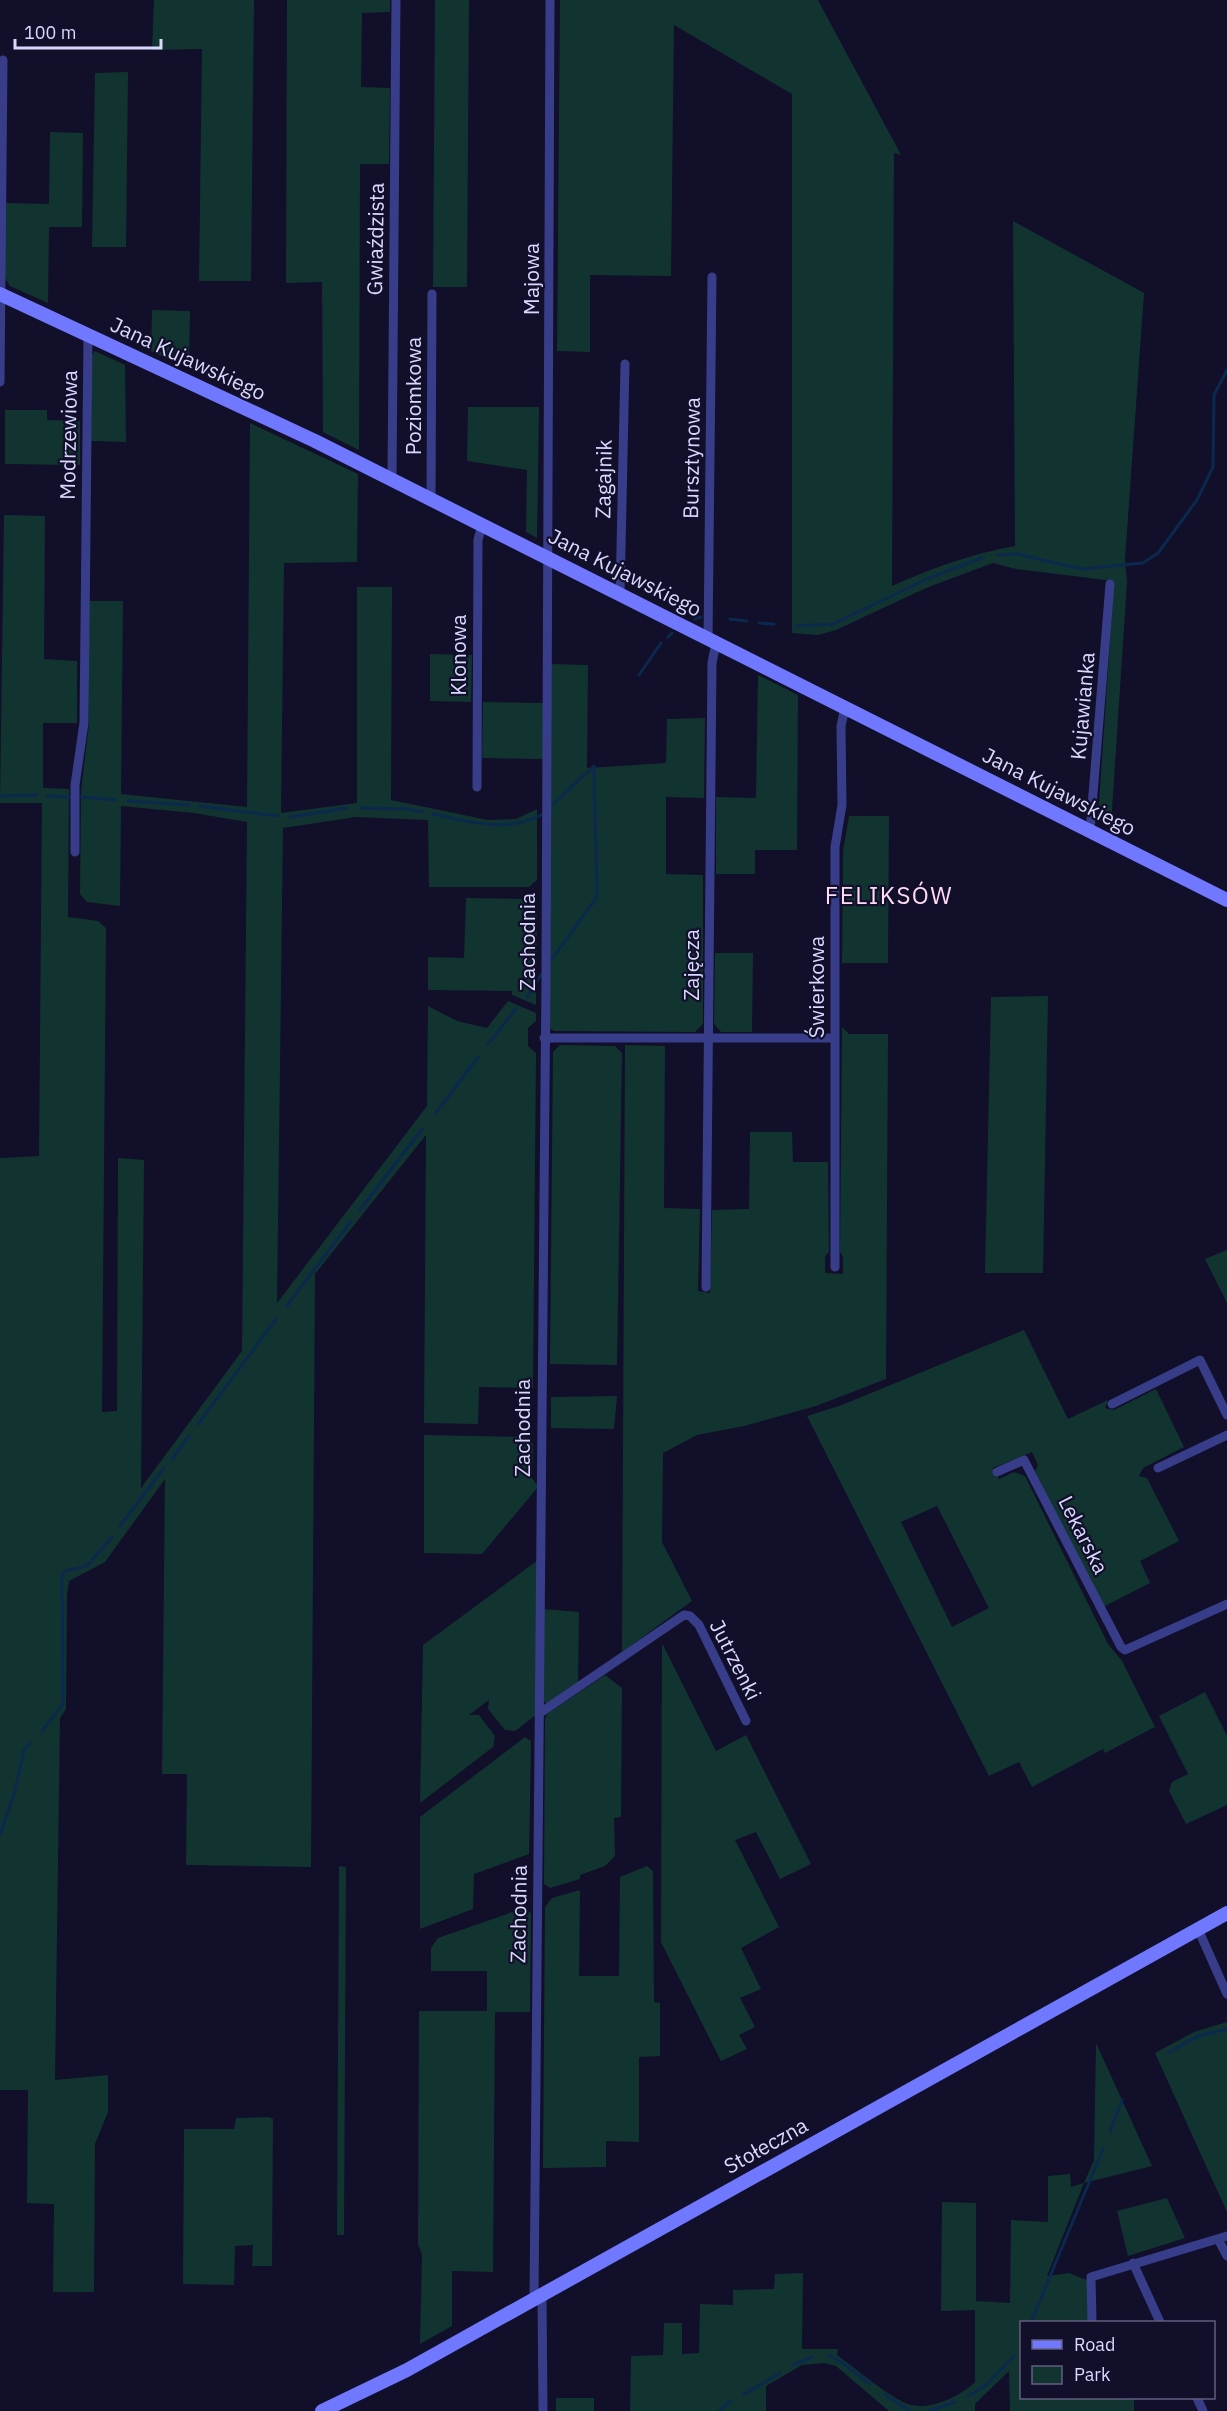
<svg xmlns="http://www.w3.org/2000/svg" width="1227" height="2411" viewBox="0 0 1227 2411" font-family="'IBM Plex Sans',sans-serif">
	<rect width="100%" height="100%" fill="#110f2a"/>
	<path fill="#123430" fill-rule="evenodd" d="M154 0H254L251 281H199L202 49 152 50Z
		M287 0H390V12L362 13 361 87 390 88 389 164H360L359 450 323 432 322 282 286 283Z
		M435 0H469L467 287H433Z
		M560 0H818L901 155 894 153 892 586C932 568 971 554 1015 546L1013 221 1144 293 1125 559 1127 582 1111 825 1098 818 1114 581 1016 569 993 563 926 588 836 630 818 635 792 633V94L674 25 671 276 590 275V352L557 351Z
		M128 72 126 247H92L95 73Z
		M50 132 83 133 82 227H49L48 303 10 286 4 276 6 203 49 204Z
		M152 310 190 311 189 361 182 366 151 351Z
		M95 351 125 365 126 442 91 441 92 355Z
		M468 407H539L537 538 526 532 527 470 467 461Z
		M5 410H47V420L80 421V465L5 464Z
		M250 423 358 474 357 562 284 563 281 813 357 803V587H392L391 800 488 820 516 819 537 809V880L529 887H429L428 820 356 817 283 828 277 1303 427 1106 428 1006 457 1021 487 1028 508 1001 536 1013V1021L528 1028V1046L536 1053 533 1388 479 1387 478 1424 424 1423 426 1135 315 1274 311 1867 186 1865 187 1774H162L165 1479 105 1562 69 1581 67 1595 66 1709 60 1718 55 2080 108 2075V2112L95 2144 94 2292H53L54 2204 27 2203 28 2090H0V1158L39 1156 42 803H0L4 515 45 516 44 659 77 661V723H43V788L69 789 68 917 98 921 106 928 102 1412 117 1411 118 1158 144 1160 141 1488 242 1351 247 822 194 813 121 806 120 906 87 902 80 894 81 790 89 724V601H123L121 794 247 807Z
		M430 654 472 655 471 702 430 701Z
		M550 664 588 665 587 768 666 763 667 719 705 718 704 798 666 797V874L703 875V1024L695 1032 555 1031 547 1028Z
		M758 675 798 695 797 850H755V874H716V797L756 798Z
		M483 702 545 703 543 759 482 758Z
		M849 816H889L888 963H842L843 851Z
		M466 898 529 899 537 906 536 1005 512 995V991L428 990V957L464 958Z
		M715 953H753L752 1032H721L714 1024Z
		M1048 996 1043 1273H985L991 997Z
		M842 1027 849 1034H888L886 1379 816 1406 744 1426 697 1435 663 1453 662 1542 692 1601 622 1652 625 1045 665 1046 664 1208 700 1209 698 1291 710 1293 712 1210 749 1209 750 1132H792L793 1162H828L829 1252 825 1256V1273L843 1274V1257L840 1252Z
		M560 1045 615 1046 622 1053 617 1365 550 1364 553 1052Z
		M1227 1250V1303L1205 1259Z
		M1024 1330 1068 1419 1108 1400 1105 1408 1114 1410 1156 1389 1184 1447 1143 1468 1139 1476 1147 1478 1179 1541 1140 1561 1150 1583 1103 1607 1035 1471 1038 1465 1032 1452 993 1468 999 1479 1014 1472 1025 1476 1108 1644 1122 1661 1155 1727 1105 1753 1103 1749 1032 1787 1019 1762 989 1776 807 1416 842 1405ZM937 1506 989 1608 952 1627 901 1522Z
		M617 1396 614 1429 551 1428V1397Z
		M424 1435 526 1437 533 1443 532 1478 538 1487 482 1554 424 1553Z
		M538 1560 537 1714 515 1731 505 1730 488 1709 489 1700 469 1715H479L495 1736 493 1747 420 1803 423 1645Z
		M543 1609 579 1612 578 1683 547 1704 542 1700Z
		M662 1643 716 1751 746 1735 811 1864 780 1879 756 1832 735 1840 779 1927 741 1948 761 1989 740 1998 755 2027 739 2035 747 2049 721 2061 661 1942Z
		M605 1675 622 1688 621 1817 614 1818 615 1856 605 1866 580 1875V1879L550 1888 544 1884 545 1720 547 1714Z
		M1205 1692 1227 1736V1805L1186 1824 1169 1791 1172 1782 1188 1774 1159 1716Z
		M525 1737 531 1741 529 1854 474 1874 473 1909 420 1929V1817Z
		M339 1866 346 1867 344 2235H337Z
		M647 1866 653 1871 654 2002 660 2003V2056L639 2057V2142L606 2141V2167L543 2168 545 1907 552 1898 580 1890 579 1976H619L620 1877Z
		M524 1908 531 1913 530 2012H495L493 2272 452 2271V2326L420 2344 422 2255 418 2244 419 2011H487V1971H431V1948L438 1938Z
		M1227 2022V2212L1155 2053 1194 2032Z
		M1096 2043 1152 2166 1084 2183 1047 2276 1069 2273 1089 2281 1088 2322H1022V2398H1134V2411H1010L1009 2371 975 2404V2411H889L836 2366 824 2363 802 2365 766 2386V2411H630L631 2356 663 2355 664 2323H682V2354L699 2353 700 2304 733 2305V2290L774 2289 775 2274 803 2273 802 2349H838L837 2355C855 2368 892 2400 911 2405 931 2410 961 2396 975 2382V2310L941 2311 942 2202 976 2203V2301L1010 2303 1011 2220 1048 2222V2176L1070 2174 1071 2187 1084 2183 1094 2160Z
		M269 2117 273 2119 272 2266H252L253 2245 235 2246 234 2285 183 2284 184 2129H234L236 2118Z
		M1167 2198 1185 2238 1128 2256 1117 2211Z
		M556 2398H594V2411H556Z"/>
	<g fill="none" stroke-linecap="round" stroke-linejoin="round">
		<path stroke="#0a294d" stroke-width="3" d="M998 555 1017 554 1081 569 1143 563 1158 553 1197 500 1213 467 1214 395 1227 370
			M695 619 701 617
			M730 619 747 621
			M759 623 774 624
			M796 626 833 624 927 579 981 558
			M668 637 672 633
			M639 675 661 643
			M0 796 37 795
			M47 796 69 797
			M81 797 115 800
			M128 801 190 805
			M553 804 594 766
			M200 806 278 816
			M361 808 407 809 422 812
			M433 814C470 822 505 833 541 815
			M290 817 347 808
			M552 959 597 897 594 766
			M527 997 541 975
			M488 1044 516 1009
			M435 1114 478 1057
			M360 1210 422 1129
			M286 1307 351 1221
			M198 1424 277 1318
			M172 1459 189 1436
			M120 1526 164 1468
			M42 1731 63 1704 62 1575 65 1571 87 1566 112 1537
			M0 1834 14 1795 24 1750 30 1743
			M1168 2053 1198 2036 1227 2029
			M1110 2132 1122 2100
			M1031 2322 1103 2149
			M829 2356 840 2361 870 2384
			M793 2365 812 2357
			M743 2395 780 2373
			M885 2395 910 2411
			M968 2396 985 2386 1014 2356
			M719 2411 731 2401
			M929 2411 955 2402"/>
		<path stroke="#383d8a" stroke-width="9" d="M0 382 3 60
			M392 479 396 0
			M431 499 432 294
			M620 594 625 364
			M708 639 712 277
			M477 787 478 540 482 525
			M1090 831 1110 584
			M75 852V785L84 723 88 336
			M544 1038H835
			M835 1267V847L842 805 841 726 845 708
			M706 1287 712 663 716 643
			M1112 1404 1200 1360 1227 1415
			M1158 1468 1227 1435
			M997 1472 1024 1460 1121 1647 1125 1650 1227 1604
			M540 1713 684 1615 690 1616 699 1625 746 1721
			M1198 1929 1227 1994
			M1218 2239 1227 2256
			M1133 2263 1160 2322
			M542 2294 543 2411
			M534 2298 546 979 550 0
			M1092 2322 1091 2277 1227 2236
			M1197 2398 1203 2411"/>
		<path stroke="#6f78ff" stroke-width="14" d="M0 294 315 441 1227 900
			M322 2411 407 2370 1227 1913"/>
	</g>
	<g text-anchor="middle" stroke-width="4.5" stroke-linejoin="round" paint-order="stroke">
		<g font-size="21" fill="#d9d8ff" stroke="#110f2a">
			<text transform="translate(376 239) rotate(-89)" y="7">Gwiaździsta</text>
			<text transform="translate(532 279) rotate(-90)" y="7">Majowa</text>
			<text transform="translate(188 359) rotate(25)" y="7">Jana Kujawskiego</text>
			<text transform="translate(414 396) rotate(-90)" y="7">Poziomkowa</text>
			<text transform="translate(69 435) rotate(-89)" y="7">Modrzewiowa</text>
			<text transform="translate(692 458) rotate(-89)" y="7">Bursztynowa</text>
			<text transform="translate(604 479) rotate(-89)" y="7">Zagajnik</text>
			<text transform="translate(625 573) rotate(27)" y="7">Jana Kujawskiego</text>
			<text transform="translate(459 655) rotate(-90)" y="7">Klonowa</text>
			<text transform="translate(1083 706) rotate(-85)" y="7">Kujawianka</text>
			<text transform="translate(1059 792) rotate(27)" y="7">Jana Kujawskiego</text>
			<text transform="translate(528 942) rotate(-90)" y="7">Zachodnia</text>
			<text transform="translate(692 965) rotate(-90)" y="7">Zajęcza</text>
			<text transform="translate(817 987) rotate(-90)" y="7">Świerkowa</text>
			<text transform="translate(523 1428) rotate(-90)" y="7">Zachodnia</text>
			<text transform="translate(1083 1535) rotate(63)" y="7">Lekarska</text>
			<text transform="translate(735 1660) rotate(63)" y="7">Jutrzenki</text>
			<text transform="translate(519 1914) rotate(-89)" y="7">Zachodnia</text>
			<text transform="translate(766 2146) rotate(-29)" y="7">Stołeczna</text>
		</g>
		<g font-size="24" letter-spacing="1.5" fill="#ffdaf5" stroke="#110f2a">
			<text x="889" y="904">FELIKSÓW</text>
		</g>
	</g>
	<rect x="1020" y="2321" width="195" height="78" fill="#110f2a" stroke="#615f7f" stroke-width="1.5"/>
	<rect x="1032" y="2340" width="30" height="9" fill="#6f78ff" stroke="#615f7f" stroke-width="1.5"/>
	<text x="1074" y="2351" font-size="18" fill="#d9d8ff">Road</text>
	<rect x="1032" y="2366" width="30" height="18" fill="#123430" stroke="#615f7f" stroke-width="1.5"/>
	<text x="1074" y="2381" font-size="18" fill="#d9d8ff">Park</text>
	<path d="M15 39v9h146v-9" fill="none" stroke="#d9d8ff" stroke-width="3"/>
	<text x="24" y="39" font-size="18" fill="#d9d8ff" stroke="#110f2a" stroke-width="4.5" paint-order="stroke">100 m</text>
</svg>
